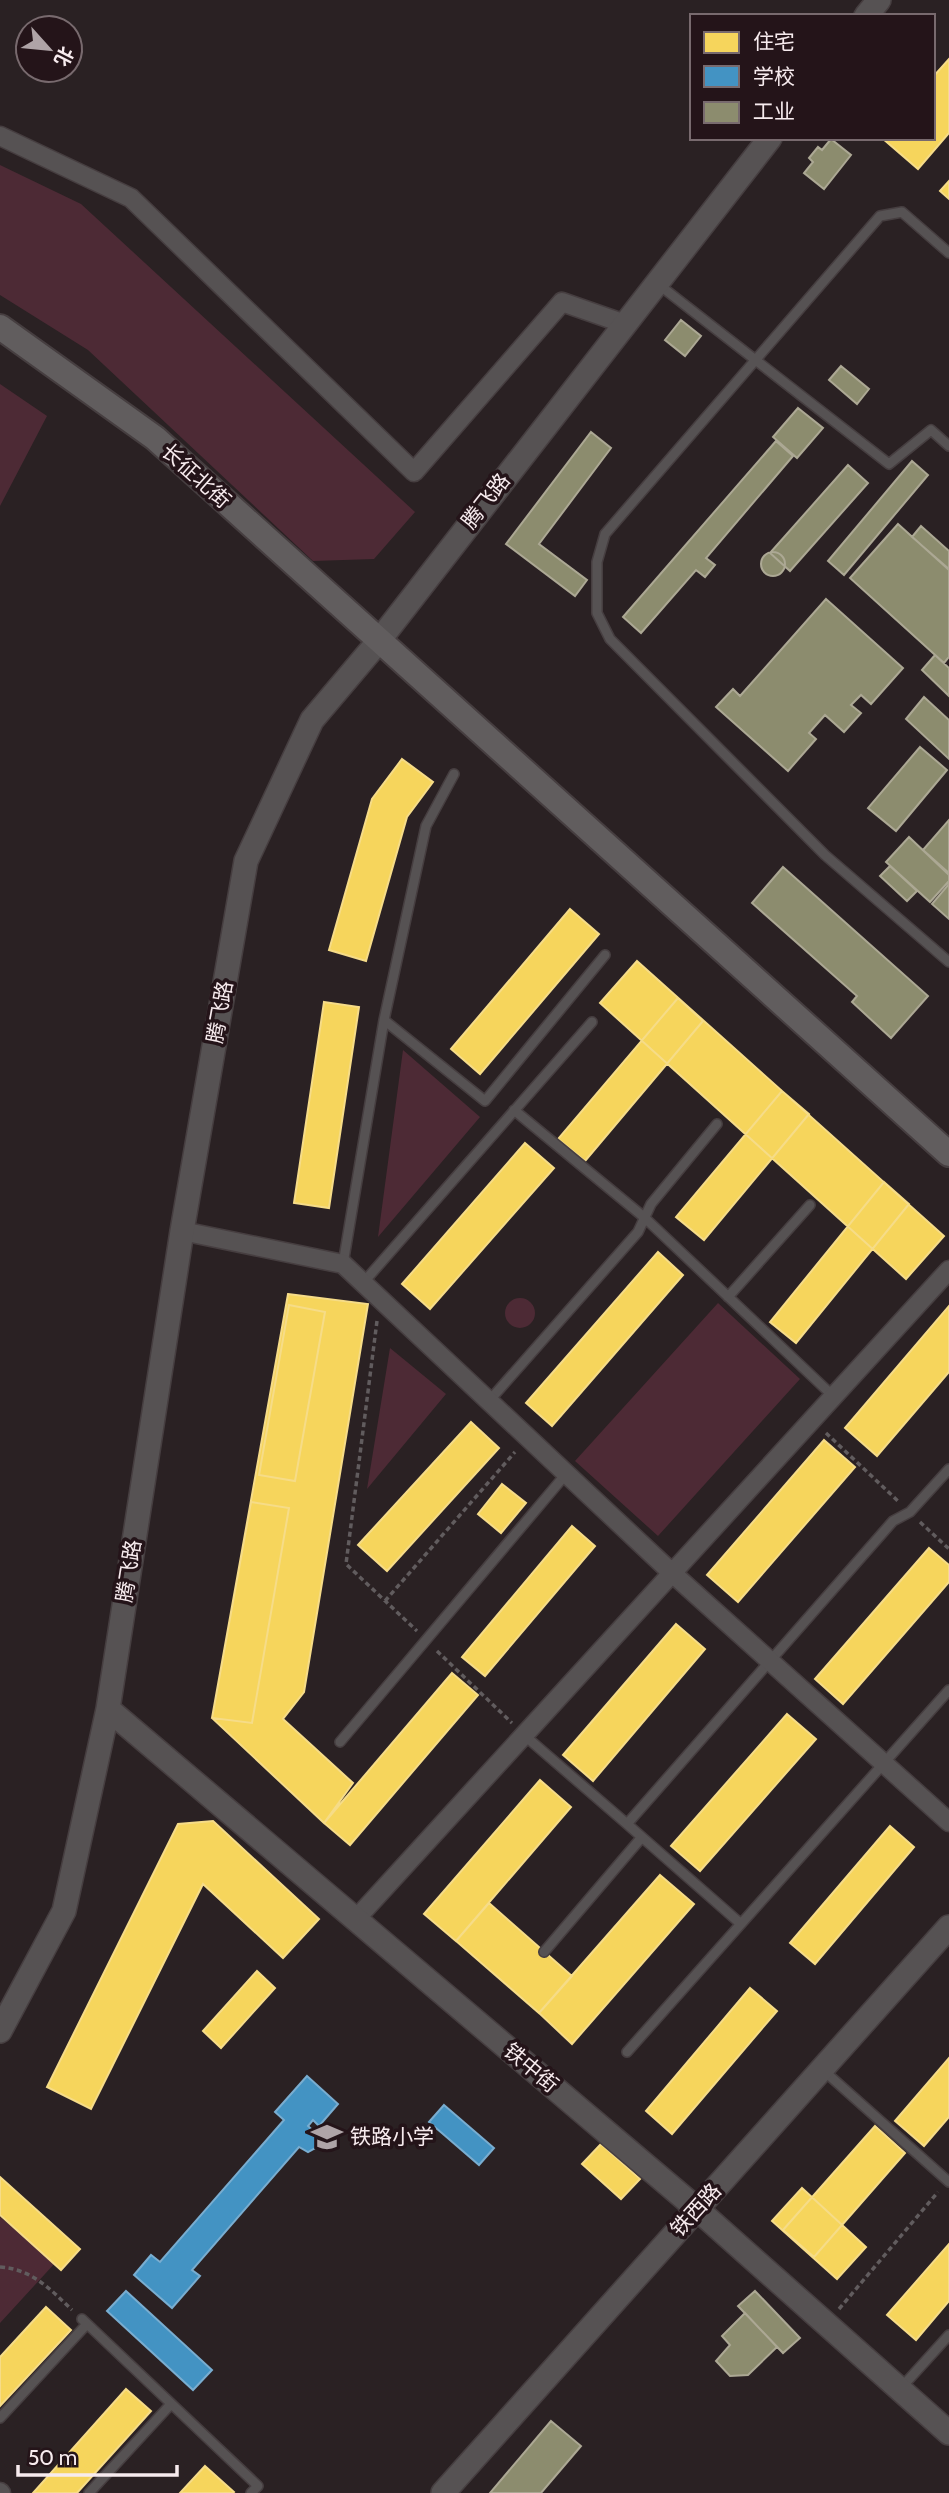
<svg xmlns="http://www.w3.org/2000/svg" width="949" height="2493" viewBox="0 0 949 2493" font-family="Cabin,'Noto Sans SC',sans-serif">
	<rect width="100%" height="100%" fill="#2a2123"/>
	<path fill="#4d2a35" d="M0 165 81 204 415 512 374 559 313 561 88 350 0 295Z
		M0 384 47 416 0 506Z
		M403 1050 480 1117 378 1237Z
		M505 1313a15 15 0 1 1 30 0a15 15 0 1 1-30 0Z
		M718 1303 800 1379 658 1536 575 1461Z
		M390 1348 446 1394 367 1489Z
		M0 2217 56 2262 0 2323Z"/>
	<path fill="#f6d55c" stroke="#f6dc88" stroke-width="2" d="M949 59V133L918 169 882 138H933V77Z
		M949 181V199L940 191Z
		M402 759 433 782 407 817 366 961 329 950 372 799Z
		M570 909 599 934 480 1074 451 1049Z
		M637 961 944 1236 906 1279 600 1003Z
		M678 998 703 1021 585 1161 558 1139Z
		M324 1002 359 1007 329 1208 294 1203Z
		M782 1091 809 1114 704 1240 676 1217Z
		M525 1143 554 1168 430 1309 402 1284Z
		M884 1182 909 1204 796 1343 770 1322Z
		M658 1252 683 1275 552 1426 526 1403Z
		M288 1294 368 1304 304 1692 283 1719 353 1783 324 1823 212 1718Z
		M289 1305 325 1312 295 1481 259 1475Z
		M949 1306V1372L877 1456 845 1428Z
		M471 1422 499 1448 387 1571 358 1545Z
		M824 1440 855 1467 738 1602 707 1575Z
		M502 1484 526 1503 501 1533 478 1514Z
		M251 1502 289 1508 252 1723 212 1718Z
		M572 1526 595 1546 485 1676 462 1657Z
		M929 1548 949 1565V1582L843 1704 815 1679Z
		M676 1624 705 1649 593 1781 563 1755Z
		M452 1673 478 1695 350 1845 324 1823Z
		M787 1714 816 1739 700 1871 671 1846Z
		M540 1780 571 1807 456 1941 424 1914Z
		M213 1821 319 1919 283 1958 203 1884 91 2109 47 2087 178 1824Z
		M890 1826 914 1847 815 1964 790 1943Z
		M660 1875 694 1904 572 2044 539 2013Z
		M489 1903 572 1976 539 2013 456 1941Z
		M257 1971 275 1988 221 2048 203 2031Z
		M750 1988 777 2011 672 2134 646 2111Z
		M949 2058V2117L924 2146 895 2121Z
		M875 2126 905 2153 814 2257 783 2230Z
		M601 2144 640 2179 621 2199 582 2164Z
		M0 2177 80 2249 61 2270 0 2215Z
		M802 2188 866 2247 837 2279 772 2221Z
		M949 2244V2301L916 2340 887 2315Z
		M46 2307 71 2330 0 2406V2357Z
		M126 2389 151 2411 77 2493H33Z
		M205 2466 234 2492 233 2493H180Z"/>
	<path fill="#4393c3" stroke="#79add0" stroke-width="2" d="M307 2076 338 2104 319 2126 313 2120 308 2126 319 2136 317 2147 308 2152 299 2147 192 2270 200 2276 172 2308 134 2275 151 2255 160 2262 284 2120 275 2112Z
		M444 2105 494 2148 479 2165 429 2122Z
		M126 2291 212 2370 193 2390 107 2311Z"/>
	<path fill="#8c8c6e" stroke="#aca894" stroke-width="2" d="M831 139 851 155 824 189 804 173 813 162 809 158 818 147 822 150Z
		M681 320 701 336 685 356 665 340Z
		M841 366 869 389 857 404 829 380Z
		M798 408 823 428 797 458 773 437Z
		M591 432 611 448 539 544 587 580 575 596 506 544Z
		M776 441 793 456 706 558 715 565 705 577 696 570 641 633 623 617Z
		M912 461 928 475 844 575 828 561Z
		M848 465 868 483 790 571 770 553Z
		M898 524 949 570V657L944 663 850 578Z
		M921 526 949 551V569L912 537Z
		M761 564a12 12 0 1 1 24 0a12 12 0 1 1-24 0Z
		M826 599 903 668 871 704 861 695 851 705 861 713 844 732 825 715 809 733 816 739 788 771 716 707 733 689 740 696Z
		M935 655 949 668V696L922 670Z
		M924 697 949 720V759L906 719Z
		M920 747 947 770 896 831 868 808Z
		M949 820V873L923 850Z
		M909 837 949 875V881L930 902 886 862Z
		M890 866 917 891 907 901 880 876Z
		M783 867 928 996 891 1038 852 1002 857 996 752 903Z
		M949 884V919L932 904Z
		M755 2291 800 2338 783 2353 738 2306Z
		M745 2313 777 2347 748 2375 730 2376 716 2361 730 2345 722 2336Z
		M551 2421 581 2446 541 2493H490Z"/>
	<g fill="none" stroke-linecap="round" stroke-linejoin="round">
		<defs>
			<path id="service" d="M949 253 902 212 880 216 605 534 597 562V613L610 639 825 855 949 962
				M658 284 889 464 931 430 949 446
				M384 1020 485 1101 605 955
				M514 1110 645 1218 833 1396
				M343 1264 384 1020 426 826 454 774
				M363 1283 592 1022
				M728 1297 810 1205
				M489 1401 638 1232 651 1204 717 1124
				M524 1735 627 1824
				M340 1742 566 1474
				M741 1924 627 1824 893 1521 910 1512 949 1469
				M544 1952 642 1837
				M627 2052 949 1690
				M823 2070 949 2182
				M82 2319 258 2486 251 2493
				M901 2388 949 2335
				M0 2418 87 2324
				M89 2493 171 2404"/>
			<path id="minor" d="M0 136 131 198 414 472 562 302 625 324
				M182 1231 343 1264 671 1572 949 1822
				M356 1919 949 1270
				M0 2492 1 2493"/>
			<path id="tertiary" d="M866 16 879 0
				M108 1709 697 2209 949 2433
				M0 2031 64 1911 108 1709 182 1231 246 861 312 720 378 642 770 138
				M443 2493 949 1927"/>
			<path id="secondary" d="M0 327 155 438 949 1154"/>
		</defs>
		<use href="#service" stroke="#463e40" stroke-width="12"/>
		<use href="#minor" stroke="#463e40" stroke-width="21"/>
		<use href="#tertiary" stroke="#463e40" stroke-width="26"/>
		<use href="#secondary" stroke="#463e40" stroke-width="28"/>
		<path stroke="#615c5e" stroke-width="3.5" stroke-dasharray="5 3.5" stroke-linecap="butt" d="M377 1321 346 1564 417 1631
			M826 1433 899 1502
			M920 1522 949 1549
			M385 1601 515 1452
			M437 1651 512 1723
			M0 2267C32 2269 50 2289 72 2310
			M839 2309 938 2192"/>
		<use href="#service" stroke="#565253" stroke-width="9"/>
		<use href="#minor" stroke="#565253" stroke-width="18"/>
		<use href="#tertiary" stroke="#565253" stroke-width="23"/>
		<use href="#secondary" stroke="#615d5e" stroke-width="24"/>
	</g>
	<defs>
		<symbol id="school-bare" viewBox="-9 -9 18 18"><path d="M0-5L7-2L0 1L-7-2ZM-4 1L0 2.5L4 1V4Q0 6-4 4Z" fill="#afa4a7" stroke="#241419" stroke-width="2.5" paint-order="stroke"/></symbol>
	</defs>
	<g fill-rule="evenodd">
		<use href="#school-bare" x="305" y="2115" width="44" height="44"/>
	</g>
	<g text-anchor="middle" stroke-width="7" stroke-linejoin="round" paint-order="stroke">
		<g font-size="21" fill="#f7ebee" stroke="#241419">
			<text transform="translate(196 476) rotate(42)" y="7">长征北街</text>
			<text transform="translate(486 501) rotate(-52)" y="7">腾飞路</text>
			<text transform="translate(220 1012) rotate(-80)" y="7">腾飞路</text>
			<text transform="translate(129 1571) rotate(-81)" y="7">腾飞路</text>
			<text transform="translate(531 2068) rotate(40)" y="7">铁中街</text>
			<text transform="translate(696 2210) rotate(-48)" y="7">铁西路</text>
		</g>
		<g font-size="21" fill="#f7ebee" stroke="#241419" text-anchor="start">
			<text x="350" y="2144">铁路小学</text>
		</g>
	</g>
	<rect x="690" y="14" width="245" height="126" fill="#241419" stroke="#786a6e" stroke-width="2"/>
	<rect x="704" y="32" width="35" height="21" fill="#f6d55c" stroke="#786a6e" stroke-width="2"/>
	<text x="753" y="49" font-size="21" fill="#f7ebee">住宅</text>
	<rect x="704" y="66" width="35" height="21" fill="#4393c3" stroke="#786a6e" stroke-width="2"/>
	<text x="753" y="84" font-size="21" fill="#f7ebee">学校</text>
	<rect x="704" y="102" width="35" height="21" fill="#8c8c6e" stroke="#786a6e" stroke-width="2"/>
	<text x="753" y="119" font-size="21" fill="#f7ebee">工业</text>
	<g transform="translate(49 49) rotate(117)"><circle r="33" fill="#241419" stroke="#786a6e" stroke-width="2"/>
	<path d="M0-5L12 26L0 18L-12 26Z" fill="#afa4a7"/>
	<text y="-10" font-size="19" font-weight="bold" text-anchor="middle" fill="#f7ebee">北</text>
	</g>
	<path d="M18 2465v10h159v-10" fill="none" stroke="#f7ebee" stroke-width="3.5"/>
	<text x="28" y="2465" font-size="21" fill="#f7ebee" stroke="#241419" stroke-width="5" paint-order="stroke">50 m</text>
</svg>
